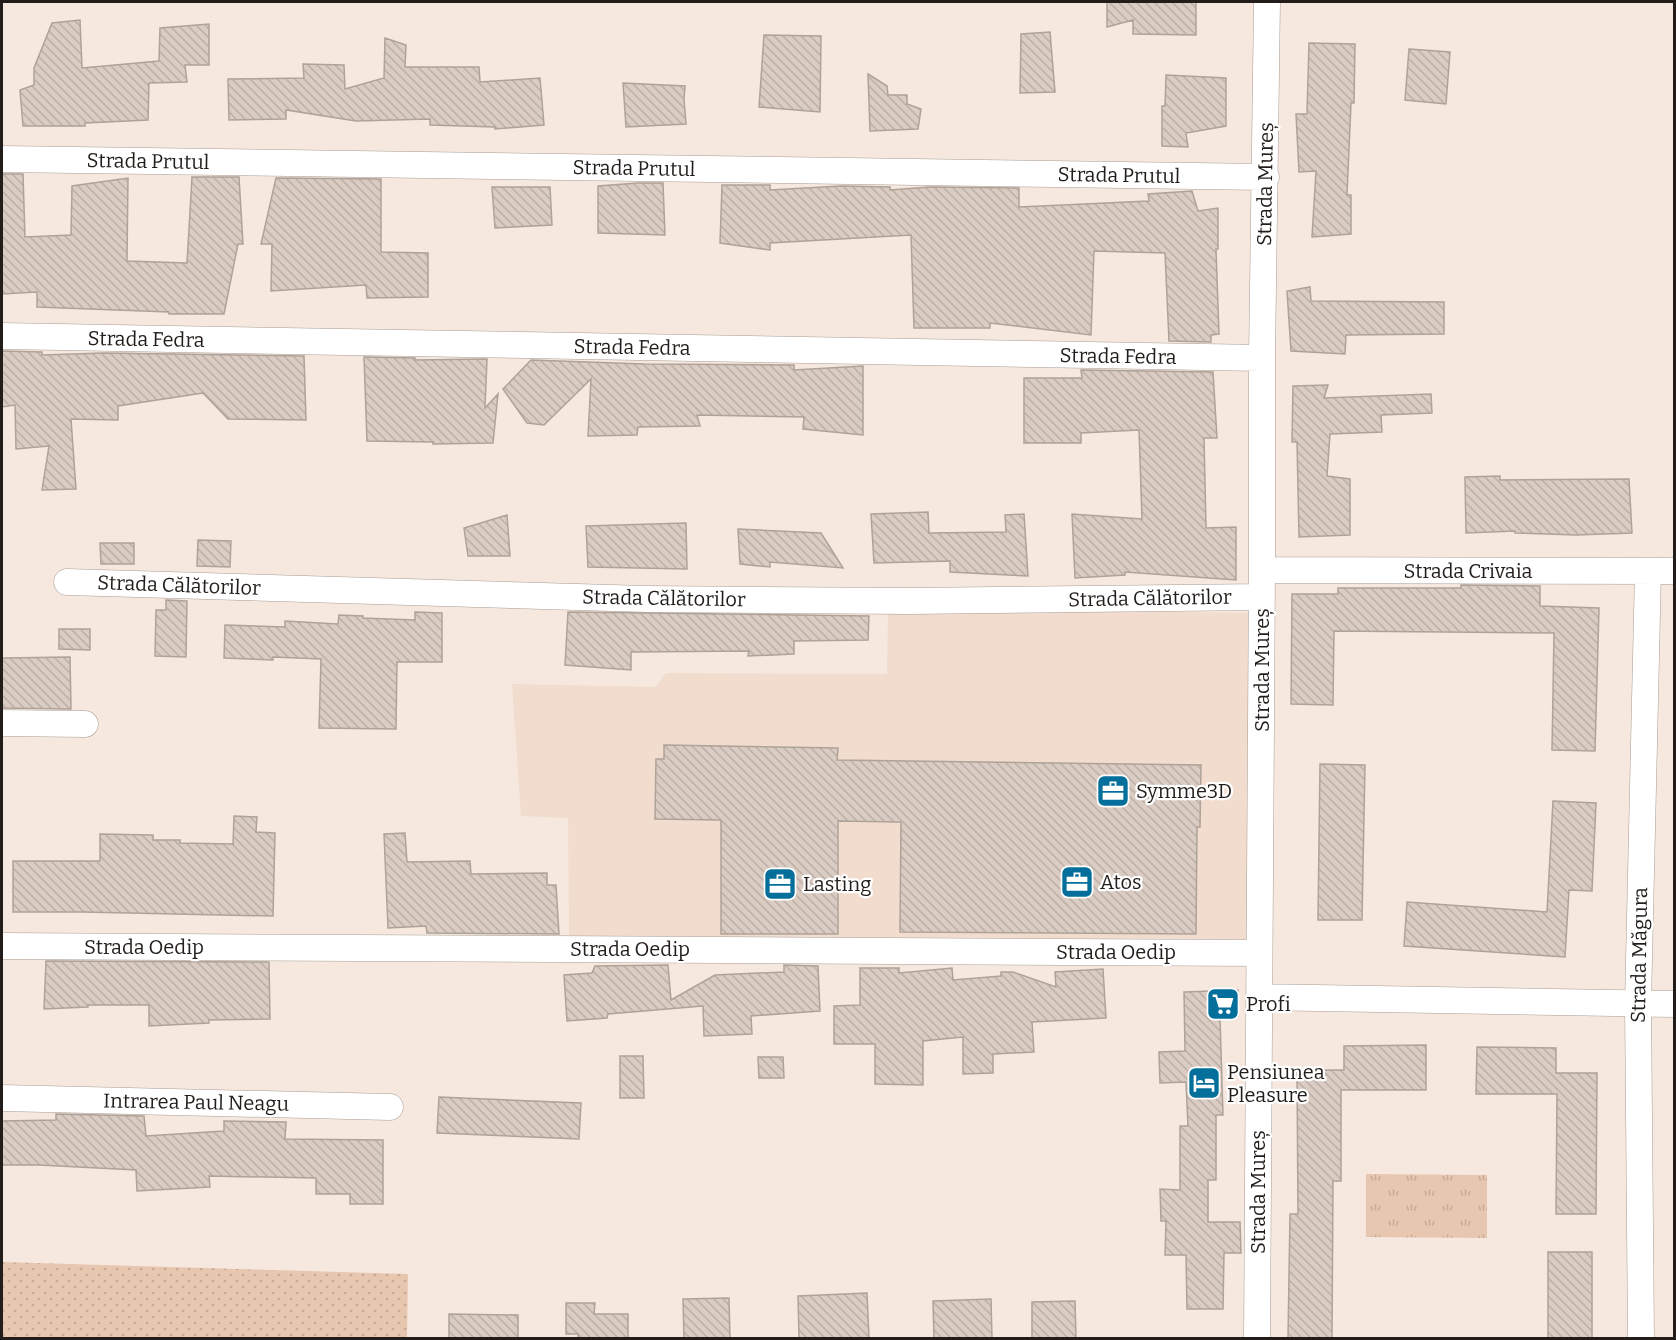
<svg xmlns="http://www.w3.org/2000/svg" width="1676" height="1340" viewBox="0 0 1676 1340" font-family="Bitter,serif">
	<defs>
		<pattern id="grass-dots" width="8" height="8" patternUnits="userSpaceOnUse" patternTransform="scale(1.5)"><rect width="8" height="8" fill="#e8c7b1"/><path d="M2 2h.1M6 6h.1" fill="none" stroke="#c7aa98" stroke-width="1.8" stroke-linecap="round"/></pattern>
		<pattern id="park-tufts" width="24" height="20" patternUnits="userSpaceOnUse" patternTransform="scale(1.5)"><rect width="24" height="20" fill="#e8c7b1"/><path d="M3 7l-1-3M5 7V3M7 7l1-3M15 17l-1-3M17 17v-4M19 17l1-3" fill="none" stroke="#c7aa98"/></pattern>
		<pattern id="building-back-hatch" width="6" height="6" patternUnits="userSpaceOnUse" patternTransform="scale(1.5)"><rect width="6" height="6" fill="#daccc3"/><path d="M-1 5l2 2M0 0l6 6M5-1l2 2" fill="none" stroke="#bbafa7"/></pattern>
	</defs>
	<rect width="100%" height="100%" fill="#f6e8df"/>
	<path fill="#f1dcce" d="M888 608 1257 613 1253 939 569 936 568 818 521 816 512 684 655 687 666 673 887 674Z"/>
	<path fill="url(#grass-dots)" d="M2 1262 408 1274 407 1338H2Z"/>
	<path fill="url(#park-tufts)" d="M1366 1174 1487 1175V1238L1366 1237Z"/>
	<path fill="url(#building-back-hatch)" stroke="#afa299" stroke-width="1.5" d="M1107 2H1196V35L1133 34V20L1107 27Z
		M80 20 82 68 159 61 160 28 209 24V65H185L187 82 149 83 148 120 85 123V126H23L20 90 34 85V68L52 23Z
		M1050 32 1055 92 1020 93 1021 34Z
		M764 35 821 36 820 112 759 107Z
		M385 38 406 45 405 67H479L480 82 540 78 544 125 495 129V127L430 125V119L356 121 286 110V119L229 120 228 79 304 78 303 64 344 65 345 89 384 78Z
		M1309 43 1355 44 1354 103H1351L1347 195H1351V234L1312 237 1316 171 1299 172 1296 114H1307Z
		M1409 49 1450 52 1446 104 1405 100Z
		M868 74 887 86 888 95H907V104L921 109 918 129 870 131Z
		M1166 75 1226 78V126L1186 133 1188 147 1162 146V106H1165Z
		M623 83 685 86 684 99 686 124 626 127Z
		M2 174H23L25 237 71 235 72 186 128 178 127 261 187 263 192 177H239L243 244H238L224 314H169V312L37 307V292L2 294Z
		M276 178 381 179V252L428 253V297L367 298 366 285 271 291 272 244H261Z
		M638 183H663L665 235 598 233V186Z
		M722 185H770V190L841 186 890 187V190L930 187 1019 188V207L1149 201 1148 194 1192 191 1198 211 1218 208V249H1216L1219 334 1211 335V342L1169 341 1165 253 1094 251 1091 335 990 323V328H914L911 235 770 243V250L720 243Z
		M492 187H550L552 225 495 228Z
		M1310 287 1311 301 1444 302V334L1346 335 1345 354 1291 351 1287 291Z
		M2 351 42 352V355L104 353 304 356 306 420 228 419 203 393 118 406V420L71 419 76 489 42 490 49 446 16 449 15 405 2 407Z
		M364 357 415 358V360L487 359 485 408 498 394 493 443 433 444V442L367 441Z
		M531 360 644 364 794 365V370L863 366V435L803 429 804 417 697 415 700 426 638 427 637 435 588 436 591 379 544 425 527 423 503 389Z
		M1081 370 1213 372 1217 438H1204L1206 528 1236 527V580L1125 572V575L1075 578 1072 514 1142 519 1139 430 1081 433V443H1024V378H1082Z
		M1328 385 1324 398 1431 394 1432 413 1381 415 1382 432 1330 434 1327 476 1350 479V535L1299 537 1297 442H1292L1293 386Z
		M1500 476V480L1629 479 1632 533 1576 535 1515 533V531L1466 533 1465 477Z
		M928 512 929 533 1006 532 1005 515 1024 514 1028 576 950 572V561L874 563 871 514Z
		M507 515 510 556H468L464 528Z
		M686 523 687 569 588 567 586 526Z
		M738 529 821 533 843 568 770 562V567L740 564Z
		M198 540 231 541 230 567 197 566Z
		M100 543H134V564H101Z
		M1461 585 1540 586V606L1599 608 1595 751 1552 750 1554 633 1334 631 1333 705 1291 704 1292 594H1338V588H1461Z
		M166 600 187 601 186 657 155 656 156 610H166Z
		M415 612 442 613V662H397L396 729 319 728 321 659 273 657V660L224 658 225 625 285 627V621L338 624 339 615 363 616V618L415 620Z
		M568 612 869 616 868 640 794 641V654L748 656 749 651 631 652V670L565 665Z
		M59 629H90V650L59 649Z
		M70 657 71 709 2 708V658Z
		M664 745 838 748 837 760 1201 765 1200 827H1197L1196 934 900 932 901 822 838 821V934H721V820L655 819 656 759H664Z
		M1320 764 1365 765 1362 920H1318Z
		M1553 801 1596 803 1592 891 1569 890 1565 957 1404 946 1407 902 1547 912Z
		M234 816 257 817 256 832 275 833 273 916 82 912H13V861H100V834L153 835V840H180V843L233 844Z
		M405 833 407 862 470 861 471 874 547 873V885H556L559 934 427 933 426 926 388 928 384 834Z
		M46 961 269 962 270 1019 209 1020V1023L149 1026V1005H88V1007L44 1009Z
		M668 965 671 1000 715 975 784 972V965L818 966 820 1011 751 1016 752 1034 704 1036 703 1006 608 1014 607 1018 567 1021 564 975 592 973 595 966Z
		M860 968H899V973L952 968 953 980 1001 976V972H1013L1056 987 1055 972 1103 969 1106 1018 1032 1022 1034 1052 993 1054V1073L963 1074V1037L923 1041V1085L875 1084V1044H834V1006L860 1005Z
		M1238 990V1016L1220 1017 1223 1115H1216V1180H1208V1222H1240L1241 1253H1224L1223 1309H1187L1186 1255H1165L1166 1221H1161L1160 1189 1180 1190V1126H1188L1186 1082 1160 1083 1159 1052 1185 1051 1184 992Z
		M1426 1045V1090H1341V1181H1333L1332 1338H1288L1290 1214H1298L1297 1070H1344V1046Z
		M1477 1047 1556 1048V1073H1597L1596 1214H1556L1557 1094H1476Z
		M620 1056H643L644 1098H620Z
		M758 1057H783L784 1078H759Z
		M439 1097 581 1103 579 1139 437 1133Z
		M56 1114 144 1116 146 1136 224 1131V1121L286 1122 285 1139 383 1140V1204H350V1194H316V1178L209 1176 210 1187 137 1191 136 1170 39 1165H2V1121L56 1120Z
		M1548 1252H1592V1338H1548Z
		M867 1293 869 1338H799L798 1296Z
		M729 1298 730 1338H684L683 1299Z
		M991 1299 992 1338H934L933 1301Z
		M1075 1301 1076 1338H1032V1302Z
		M566 1303H595L594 1314H628V1338H578V1334H566Z
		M449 1314 518 1315V1338H449Z"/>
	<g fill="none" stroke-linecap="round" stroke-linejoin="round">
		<defs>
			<path id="minor" d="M2 159 1266 177
				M2 336 1262 358
				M1262 570 1674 571
				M67 582 646 599 909 601 1262 597
				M2 723 85 724
				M2 946 1259 953
				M1259 997 1674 1004
				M2 1098 390 1107
				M1257 1338 1262 570V358L1267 2
				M1641 1338 1638 1003 1648 571"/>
		</defs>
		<use href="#minor" stroke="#a99c93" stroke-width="27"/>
		<use href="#minor" stroke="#fff" stroke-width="26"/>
	</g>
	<defs>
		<symbol id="office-square" viewBox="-11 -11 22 22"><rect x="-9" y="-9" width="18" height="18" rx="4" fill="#056f9c" stroke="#fff"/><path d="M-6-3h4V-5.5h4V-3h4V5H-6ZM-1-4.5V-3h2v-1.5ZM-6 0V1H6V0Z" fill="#fff"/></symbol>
		<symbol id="supermarket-square" viewBox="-11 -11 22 22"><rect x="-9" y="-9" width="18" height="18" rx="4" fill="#056f9c" stroke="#fff"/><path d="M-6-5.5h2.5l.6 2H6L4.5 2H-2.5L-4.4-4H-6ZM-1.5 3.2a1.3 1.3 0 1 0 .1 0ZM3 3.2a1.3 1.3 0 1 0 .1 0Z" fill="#fff"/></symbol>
		<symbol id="hotel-square" viewBox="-11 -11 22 22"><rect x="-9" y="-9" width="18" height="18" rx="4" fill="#056f9c" stroke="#fff"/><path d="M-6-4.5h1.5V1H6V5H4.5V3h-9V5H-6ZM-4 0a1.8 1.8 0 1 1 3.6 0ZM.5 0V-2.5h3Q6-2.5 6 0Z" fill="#fff"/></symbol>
	</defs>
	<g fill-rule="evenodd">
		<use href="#office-square" x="1094" y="772" width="38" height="38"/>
		<use href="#office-square" x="1058" y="863" width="38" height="38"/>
		<use href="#office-square" x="761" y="865" width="38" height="38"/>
		<use href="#supermarket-square" x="1204" y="985" width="38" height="38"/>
		<use href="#hotel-square" x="1185" y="1064" width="38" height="38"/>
	</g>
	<g text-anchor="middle" stroke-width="4.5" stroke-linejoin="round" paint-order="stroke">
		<g font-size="20" fill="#221d1a" stroke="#fff">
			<text transform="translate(148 161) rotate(1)" y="7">Strada Prutul</text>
			<text transform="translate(634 168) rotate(1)" y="7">Strada Prutul</text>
			<text transform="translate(1119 175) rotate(1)" y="7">Strada Prutul</text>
			<text transform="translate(1265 184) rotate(-89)" y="7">Strada Mureș</text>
			<text transform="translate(146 339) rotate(1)" y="7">Strada Fedra</text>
			<text transform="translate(632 347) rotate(1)" y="7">Strada Fedra</text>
			<text transform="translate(1118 356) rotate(1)" y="7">Strada Fedra</text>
			<text x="1468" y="578">Strada Crivaia</text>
			<text transform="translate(179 585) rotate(2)" y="7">Strada Călătorilor</text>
			<text transform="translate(664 598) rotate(1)" y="7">Strada Călătorilor</text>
			<text transform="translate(1150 598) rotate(-1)" y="7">Strada Călătorilor</text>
			<text transform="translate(1262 670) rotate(-90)" y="7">Strada Mureș</text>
			<text x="144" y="954">Strada Oedip</text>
			<text x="630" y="956">Strada Oedip</text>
			<text x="1116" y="959">Strada Oedip</text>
			<text transform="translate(1639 955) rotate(-89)" y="7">Strada Măgura</text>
			<text transform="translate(196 1102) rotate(1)" y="7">Intrarea Paul Neagu</text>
			<text transform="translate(1258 1192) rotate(-90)" y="7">Strada Mureș</text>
		</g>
		<g font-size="20" fill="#221d1a" stroke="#fff" text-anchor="start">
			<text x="1136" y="798">Symme3D</text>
			<text x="1100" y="889">Atos</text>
			<text x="803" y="891">Lasting</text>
			<text x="1246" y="1011">Profi</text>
			<text x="1227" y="1079">Pensiunea<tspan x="1227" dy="23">Pleasure</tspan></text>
		</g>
	</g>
	<rect width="1676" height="1340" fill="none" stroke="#221d1a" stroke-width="6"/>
</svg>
